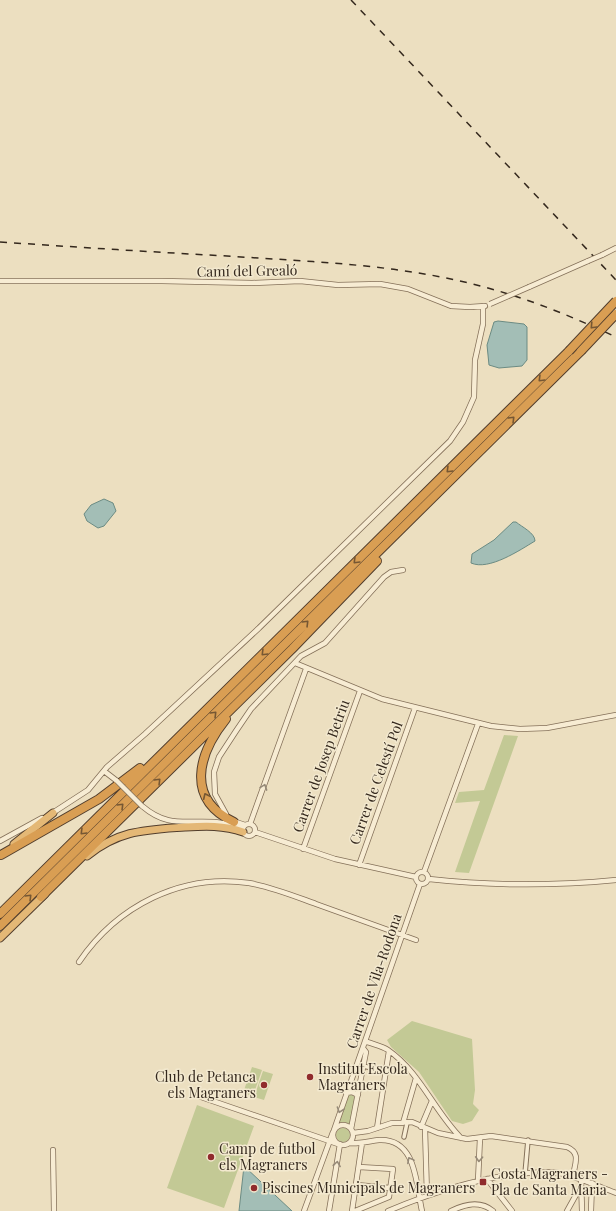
<svg xmlns="http://www.w3.org/2000/svg" width="616" height="1211" viewBox="0 0 616 1211" font-family="'Playfair Display',serif">
	<rect width="100%" height="100%" fill="#ecdfc0"/>
	<path fill="#c3c995" d="M504 735 518 736 469 873 455 872 480 801 455 803 459 792 484 790Z
		M412 1021 472 1039 475 1090 473 1104 479 1110 472 1121 463 1124 452 1121 419 1072 391 1047 387 1040Z
		M252 1067 262 1070 253 1096 243 1093Z
		M263 1071 273 1074 264 1100 254 1097Z
		M350 1094 355 1097 350 1124 344 1122 337 1123 348 1095Z
		M197 1105 254 1126 224 1208 167 1188Z
		M336 1135a7 7 0 1 1 14 0a7 7 0 1 1-14 0Z"/>
	<path fill="#a3beb6" stroke="#6b8b83" d="M498 321 524 324 527 327V360L522 366 499 368 489 365 487 345 494 322Z
		M104 499 113 503 116 511 104 526 98 528 87 521 84 514 91 505Z
		M513 522H516C522 527 535 533 535 541 520 550 489 571 471 563L472 554 494 540Z
		M244 1166 292 1211H239Z"/>
	<g fill="none" stroke-linecap="round" stroke-linejoin="round">
		<defs>
			<path id="pedestrian" d="M363 1066 386 1071
				M404 1137 407 1123
				M525 1174 528 1140"/>
			<path id="minor" d="M602 255 616 248
				M0 281H162L252 283 300 281 338 285 380 284 408 289 451 306 470 307 485 306
				M529 287 588 261
				M295 663 382 699 491 726 520 729 547 728 616 715
				M104 771 117 781
				M142 806C168 828 184 820 215 822 224 823 234 826 243 828
				M51 814 88 790 107 767 145 734 259 628 450 441 463 422 474 397 475 360 483 324V306
				M226 814 215 794 214 772 219 757 236 731 251 709 284 674 301 656 325 643 384 577 391 572 403 570
				M233 821 245 825
				M243 830a6 6 0 1 1 12 0a6 6 0 1 1-12 0Z
				M250 824 306 669
				M255 832 335 859 416 877
				M0 841 42 818
				M303 849 360 691
				M359 865 415 708
				M416 878a6 6 0 1 1 12 0a6 6 0 1 1-12 0Z
				M424 872 478 724
				M429 879C492 886 553 886 616 880
				M79 962C117 906 181 873 249 883 272 887 294 896 316 904 349 916 383 928 416 940
				M365 1041C372 1044 382 1046 388 1050 420 1072 434 1111 461 1138
				M346 1093 352 1092 358 1095
				M201 1097 338 1144
				M403 1123 416 1078
				M333 1135a10 10 0 1 1 20 0a10 10 0 1 1-20 0Z
				M421 1127 432 1101
				M377 1128 389 1051
				M351 1129 366 1052 363 1048
				M425 1129 427 1195
				M334 1130 420 884
				M353 1133 368 1131 392 1123 412 1122 438 1133 467 1139 491 1136 567 1147C581 1153 575 1163 573 1176
				M349 1143C360 1144 369 1141 379 1140 417 1138 416 1185 422 1211
				M53 1150 54 1211
				M581 1178 582 1211
				M487 1179 512 1211
				M478 1181 480 1138
				M357 1185 390 1188
				M304 1211 333 1132
				M329 1211 340 1144
				M352 1211 362 1143
				M355 1211 389 1197 393 1169 359 1167
				M388 1211C433 1192 479 1177 528 1173 538 1173 549 1171 559 1173 579 1177 597 1186 616 1193
				M451 1211C465 1204 480 1200 493 1211
				M567 1211 577 1193H581
				M591 1211 592 1183"/>
			<path id="trunk" d="M14 844 53 813
				M87 856C119 830 145 830 185 827 205 826 223 825 243 832
				M0 938 45 894"/>
			<path id="motorway" d="M226 719C198 754 185 799 234 822
				M1 855 99 799 140 768
				M41 897 292 649 377 561
				M0 914 569 351
				M0 926 581 351"/>
		</defs>
		<use href="#pedestrian" stroke="#847059" stroke-width="5.5"/>
		<use href="#minor" stroke="#847059" stroke-width="6"/>
		<use href="#trunk" stroke="#523e2d" stroke-width="9"/>
		<use href="#motorway" stroke="#523e2d" stroke-width="10"/>
		<use href="#pedestrian" stroke="#f7ecd3" stroke-width="3.5"/>
		<use href="#minor" stroke="#f7ecd3" stroke-width="4.5"/>
		<use href="#trunk" stroke="#e4b876" stroke-width="7"/>
		<use href="#motorway" stroke="#d99e53" stroke-width="8"/>
		<path stroke="#34281d" stroke-width="1.5" stroke-dasharray="7 7" stroke-linecap="butt" d="M351 0 616 280
			M0 242C76 247 151 252 227 256 313 262 400 264 484 287 530 299 573 317 616 337"/>
		<defs>
			<path id="minor-bridge" d="M588 261 602 255
				M490 304 529 287
				M117 781 142 806"/>
			<path id="motorway-bridge" d="M569 351 616 301
				M581 351 616 314"/>
		</defs>
		<use href="#minor-bridge" stroke="#847059" stroke-width="6" stroke-linecap="butt"/>
		<use href="#motorway-bridge" stroke="#523e2d" stroke-width="10" stroke-linecap="butt"/>
		<use href="#minor-bridge" stroke="#f7ecd3" stroke-width="4.5"/>
		<use href="#motorway-bridge" stroke="#d99e53" stroke-width="8"/>
	</g>
	<defs><path id="oneway-chevron" d="M-2-3.5L2.5 0L-2 3.5" fill="none" stroke-width="1.6" stroke-linecap="round" stroke-linejoin="round"/></defs>
	<g stroke="#765733">
		<use href="#oneway-chevron" transform="translate(593 326) rotate(133)"/>
		<use href="#oneway-chevron" transform="translate(541 379) rotate(135)"/>
		<use href="#oneway-chevron" transform="translate(512 419) rotate(-45)"/>
		<use href="#oneway-chevron" transform="translate(449 470) rotate(135)"/>
		<use href="#oneway-chevron" transform="translate(356 561) rotate(135)"/>
		<use href="#oneway-chevron" transform="translate(306 623) rotate(-45)"/>
		<use href="#oneway-chevron" transform="translate(264 653) rotate(135)"/>
		<use href="#oneway-chevron" transform="translate(214 714) rotate(-45)"/>
		<use href="#oneway-chevron" transform="translate(158 781) rotate(-45)"/>
		<use href="#oneway-chevron" transform="translate(206 796) rotate(-115)"/>
		<use href="#oneway-chevron" transform="translate(121 806) rotate(-45)"/>
		<use href="#oneway-chevron" transform="translate(83 832) rotate(135)"/>
		<use href="#oneway-chevron" transform="translate(29 897) rotate(-45)"/>
	</g>
	<g stroke="#968a78">
		<use href="#oneway-chevron" transform="translate(264 787) rotate(-70)"/>
		<use href="#oneway-chevron" transform="translate(340 1110) rotate(109)"/>
		<use href="#oneway-chevron" transform="translate(479 1159) rotate(93)"/>
		<use href="#oneway-chevron" transform="translate(410 1160) rotate(-118)"/>
		<use href="#oneway-chevron" transform="translate(337 1164) rotate(-81)"/>
	</g>
	<g fill="#902b2c" stroke="#f3e9cf" stroke-width="1.5">
		<circle cx="310" cy="1077" r="4"/>
		<circle cx="264" cy="1085" r="4"/>
		<circle cx="211" cy="1157" r="4"/>
		<rect x="479" y="1178" width="8" height="8" rx="2"/>
		<circle cx="254" cy="1188" r="4"/>
	</g>
	<g text-anchor="middle" stroke-width="3" stroke-linejoin="round" paint-order="stroke">
		<g font-size="14" fill="#34281d" stroke="#f3e9cf">
			<text transform="translate(247 271) rotate(-1)" y="5">Camí del Grealó</text>
			<text transform="translate(321 766) rotate(-70)" y="5">Carrer de Josep Betriu</text>
			<text transform="translate(376 783) rotate(-70)" y="5">Carrer de Celestí Pol</text>
			<text transform="translate(374 981) rotate(-71)" y="5">Carrer de Vila-Rodona</text>
		</g>
		<g font-size="14" fill="#34281d" stroke="#f3e9cf" text-anchor="start">
			<text x="318" y="1074">Institut Escola<tspan x="318" dy="16">Magraners</tspan></text>
			<text x="256" y="1082" text-anchor="end">Club de Petanca<tspan x="256" dy="16">els Magraners</tspan></text>
			<text x="219" y="1154">Camp de futbol<tspan x="219" dy="16">els Magraners</tspan></text>
			<text x="491" y="1179">Costa Magraners -<tspan x="491" dy="16">Pla de Santa Maria</tspan></text>
			<text x="262" y="1193">Piscines Municipals de Magraners</text>
		</g>
	</g>
</svg>
